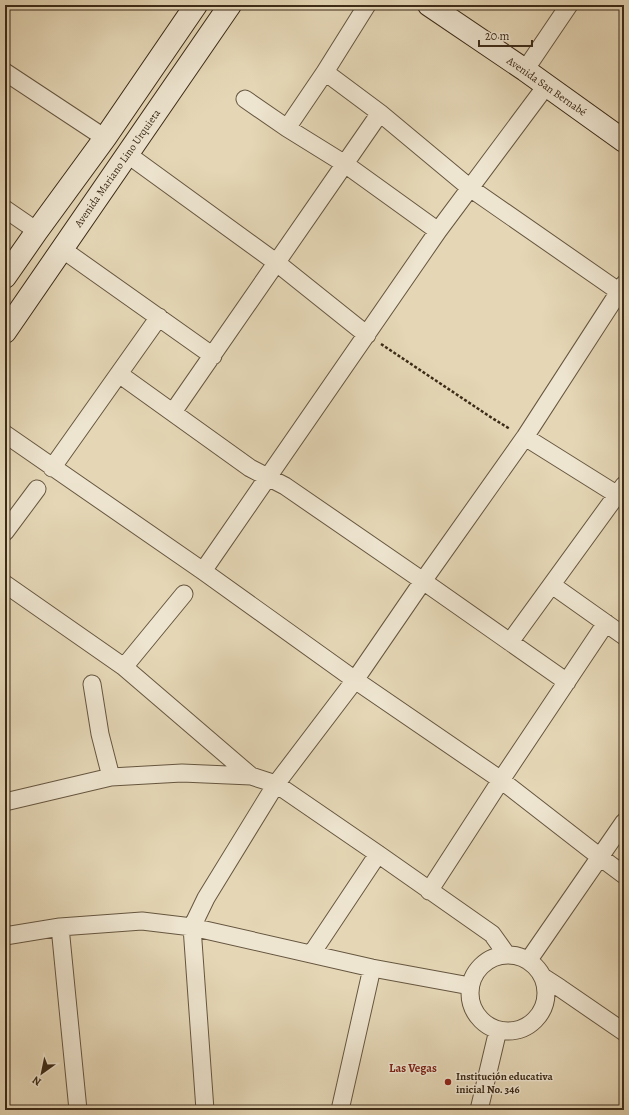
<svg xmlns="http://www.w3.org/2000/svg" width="629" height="1115" viewBox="0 0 629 1115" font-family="Alegreya,serif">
	<rect width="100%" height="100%" fill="#e5d7b6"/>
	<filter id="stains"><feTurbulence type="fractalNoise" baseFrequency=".005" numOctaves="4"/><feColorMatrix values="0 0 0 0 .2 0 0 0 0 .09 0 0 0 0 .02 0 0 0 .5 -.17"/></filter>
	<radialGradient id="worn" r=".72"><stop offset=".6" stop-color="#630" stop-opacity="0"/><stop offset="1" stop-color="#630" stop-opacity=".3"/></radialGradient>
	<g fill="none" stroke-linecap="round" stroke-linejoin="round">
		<defs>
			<path id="street" d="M525 70 569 5
				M5 72 105 138
				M325 72 380 113 470 188 624 295
				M245 99 287 128 345 164 438 231
				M287 128 325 72 367 5
				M127 154 277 263 367 335
				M5 209 37 231
				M62 249 213 356
				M119 374 250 468 285 486 423 581 567 682
				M173 412 380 113
				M5 434 203 571 355 680 501 780 600 857 624 875
				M525 437 624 499
				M52 468 159 317
				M5 532 37 489
				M203 571 438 231 546 86
				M5 584 124 667 251 776
				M552 585 624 636
				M510 642 624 485
				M124 667 184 594
				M92 684 100 734 111 777
				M5 802 111 777 182 773 251 776 276 784 378 854 492 934 507 955
				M429 891 501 780 606 623
				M60 927 78 1110
				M5 936 60 927 142 921 192 927 372 968 470 986
				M312 953 378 854
				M470 993a38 38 0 1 1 76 0a38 38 0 1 1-76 0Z
				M528 961 624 822
				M543 977 560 988 624 1032
				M205 1110 192 927 206 898 276 784 355 680 423 581 525 437 624 284
				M340 1110 372 968
				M479 1110 498 1030"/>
			<path id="secondary" d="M429 5 525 70 624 141
				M5 277 37 231 105 138 196 5
				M5 332 230 5"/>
		</defs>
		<use href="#street" stroke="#665640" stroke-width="19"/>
		<use href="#secondary" stroke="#3c2b18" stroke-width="24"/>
		<path stroke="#3c2b18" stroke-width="2.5" stroke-dasharray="3 2" stroke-linecap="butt" d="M381 344 492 418 510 429"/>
		<use href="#street" stroke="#eee5d0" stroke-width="17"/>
		<use href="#secondary" stroke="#eee5d0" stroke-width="22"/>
	</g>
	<circle fill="#8f2418" stroke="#eee5d0" stroke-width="1.5" cx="448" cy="1082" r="4"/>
	<g text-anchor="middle" stroke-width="3" stroke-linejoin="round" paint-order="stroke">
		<g font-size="11" fill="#3c2b18" stroke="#eee5d0">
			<text transform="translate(547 86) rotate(35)" y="4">Avenida San Bernabé</text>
			<text transform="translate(117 168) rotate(-55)" y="4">Avenida Mariano Lino Urquieta</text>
		</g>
		<g font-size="11" font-weight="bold" fill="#3c2b18" stroke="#eee5d0" text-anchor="start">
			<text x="456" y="1080">Institución educativa<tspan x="456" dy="13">inicial No. 346</tspan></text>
		</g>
		<g font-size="12" font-weight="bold" fill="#7a1f14" stroke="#eee5d0">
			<text x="413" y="1072">Las Vegas</text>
		</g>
	</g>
	<rect width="629" height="1115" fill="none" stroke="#e5d7b6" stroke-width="20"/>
	<rect x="6" y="6" width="617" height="1103" fill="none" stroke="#3c2b18" stroke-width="2"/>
	<rect x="10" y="10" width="609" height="1095" fill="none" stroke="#3c2b18"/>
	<g transform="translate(42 1073) rotate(213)" stroke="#eee5d0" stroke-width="3" paint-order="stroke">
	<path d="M0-3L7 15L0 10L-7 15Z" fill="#3c2b18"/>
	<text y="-6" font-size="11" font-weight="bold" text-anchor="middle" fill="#3c2b18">N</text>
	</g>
	<path d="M479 40v6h53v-6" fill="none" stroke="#3c2b18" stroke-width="2"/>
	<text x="485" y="40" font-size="12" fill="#3c2b18" stroke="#eee5d0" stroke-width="3" paint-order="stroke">20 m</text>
	<rect width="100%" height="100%" filter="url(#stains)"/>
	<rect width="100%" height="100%" fill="url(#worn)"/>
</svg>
